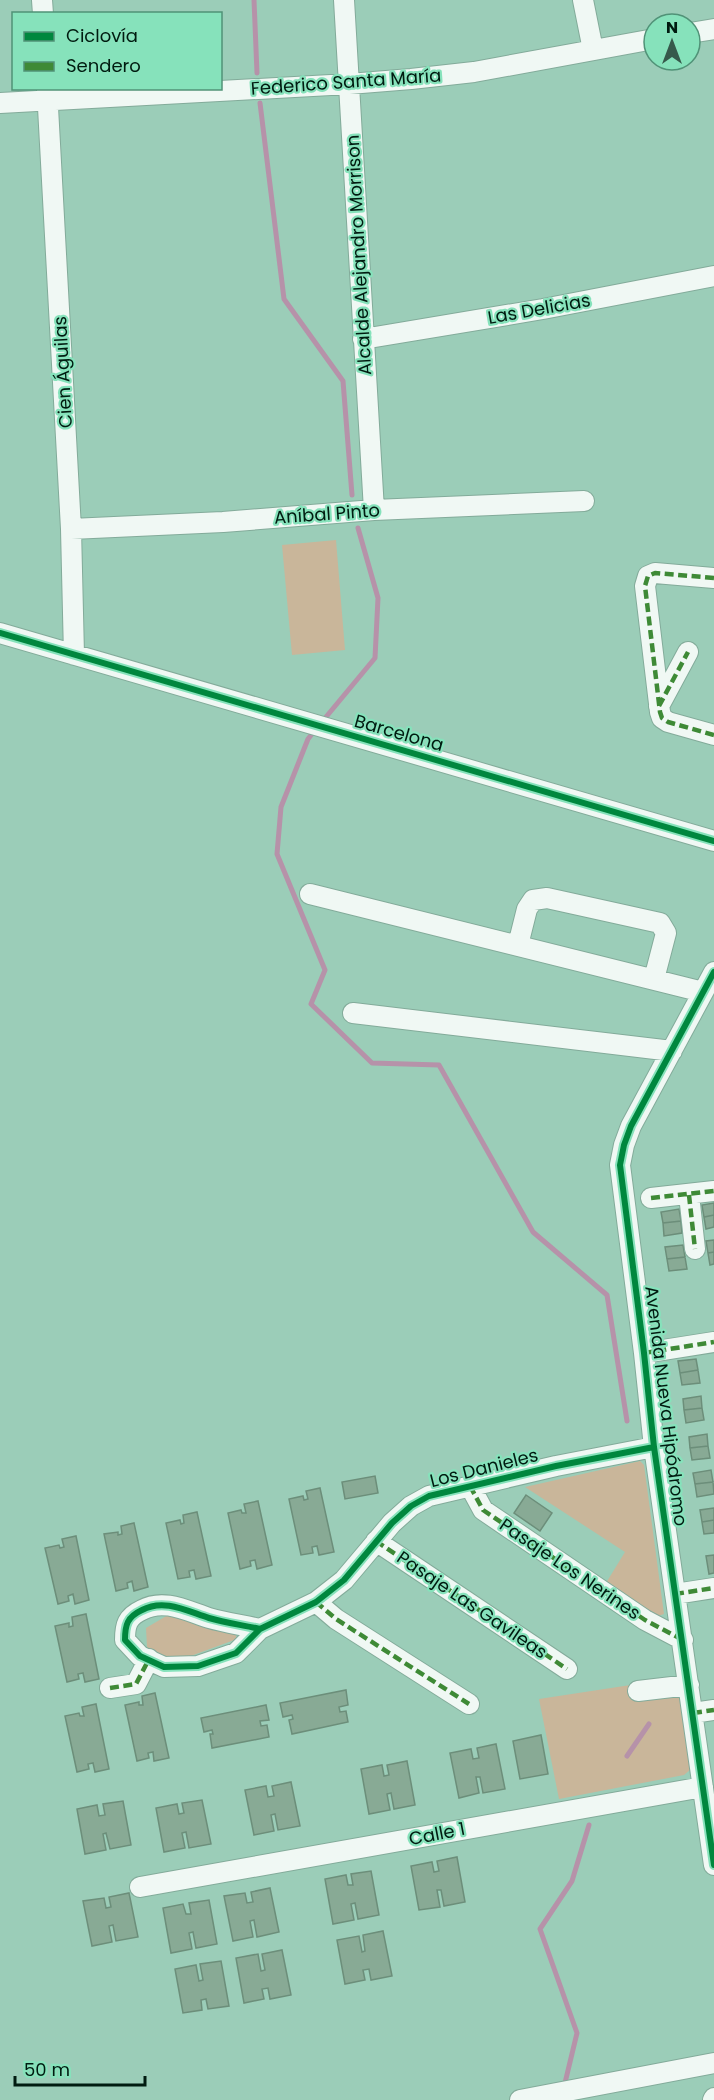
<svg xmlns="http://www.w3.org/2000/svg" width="714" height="2100" viewBox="0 0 714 2100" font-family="Poppins,sans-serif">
	<rect width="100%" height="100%" fill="#9bcdb8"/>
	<path fill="#c9b69a" d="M336 540 345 650 292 655 282 545Z
		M640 1461 644 1465 664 1614 658 1616 606 1583 625 1552 525 1487Z
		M168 1615 198 1625 234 1629 237 1639 188 1657H162L147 1647 146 1628Z
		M683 1677 692 1762 690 1770 684 1775 559 1799 539 1699Z"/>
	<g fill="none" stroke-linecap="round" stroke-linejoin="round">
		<path stroke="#b692a9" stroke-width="5" d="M254 0 257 73
			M260 103 284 299 343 381 352 495
			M321 723 375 658 378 598 358 528
			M315 730 308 739 281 807 277 854 325 970 311 1004 372 1063 439 1065 533 1232 607 1295 627 1421
			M627 1756 649 1724
			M564 2087 577 2033 540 1929 572 1881 589 1825"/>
	</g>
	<path fill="#88aa95" stroke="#6c8e7a" stroke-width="1.5" d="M714 1203V1215L704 1217 702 1205Z
		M679 1209 681 1221 663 1223 661 1212Z
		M714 1215V1227L706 1229 704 1217Z
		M681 1221 682 1233 664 1236 663 1223Z
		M714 1240V1252L708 1253 706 1241Z
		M683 1245 685 1257 667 1259 665 1247Z
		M714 1252V1264L710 1265 708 1253Z
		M685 1257 687 1269 669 1271 667 1259Z
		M696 1359 698 1370 680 1373 678 1361Z
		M698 1370 700 1383 682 1385 680 1373Z
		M701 1396 702 1408 684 1410 683 1399Z
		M702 1408 704 1420 686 1423 684 1410Z
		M707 1434 708 1446 690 1448 689 1437Z
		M708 1446 710 1458 692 1460 690 1448Z
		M711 1470 713 1482 695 1484 693 1473Z
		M375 1476 378 1493 345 1499 342 1482Z
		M713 1482 714 1494 697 1497 695 1484Z
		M320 1488 334 1552 319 1555 317 1546 312 1547 313 1553 301 1555 289 1499 303 1496 304 1500 308 1499 306 1491Z
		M526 1495 552 1513 540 1531 514 1513Z
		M258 1501 272 1565 257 1569 255 1560 250 1561 251 1566 240 1569 228 1513 241 1510 242 1513H246L244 1504Z
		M714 1508V1520L702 1522 700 1510Z
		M197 1512 211 1576 196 1579 194 1570 189 1571 190 1577 178 1579 166 1523 180 1520 181 1524 184 1523 183 1515Z
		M714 1520V1533L704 1534 702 1522Z
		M134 1523 148 1587 134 1591 132 1581 127 1583 128 1588 116 1591 104 1534 118 1532V1535L122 1534 121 1526Z
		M76 1536 89 1600 75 1604 73 1594 68 1596 69 1601 58 1604 45 1548 59 1545 60 1548 64 1547 62 1539Z
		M714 1555V1573L709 1574 706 1556Z
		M86 1614 99 1679 85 1682 83 1673 78 1674 79 1679 67 1682 55 1626 69 1623V1627L73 1626 72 1617Z
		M346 1690 348 1705 339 1707 340 1712 346 1711 348 1722 292 1734 289 1720 293 1719 292 1715 283 1717 280 1703Z
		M155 1693 169 1758 154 1761 153 1752 148 1753 149 1758 137 1761 125 1705 139 1702V1705H143L142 1696Z
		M96 1704 109 1769 95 1772 93 1763 88 1764 89 1769 77 1772 65 1716 79 1713 80 1716H84L82 1707Z
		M266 1705 269 1720 260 1721 261 1726 267 1725 269 1737 212 1748 210 1734H213L212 1730 204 1732 201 1718Z
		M541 1735 548 1774 520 1779 513 1741Z
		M496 1744 505 1789 483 1793 480 1777H476L479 1793 459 1798 450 1753 471 1749 473 1759 479 1758 477 1748Z
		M407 1761 415 1805 394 1809 391 1793 387 1794 390 1810 369 1814 361 1769 382 1765 384 1776 389 1775 387 1765Z
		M291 1782 300 1826 278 1830 275 1814 271 1815 274 1831 254 1835 245 1790 266 1786 268 1797 274 1796 272 1786Z
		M202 1800 211 1844 189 1848 186 1832 182 1833 185 1848 164 1852 156 1808 177 1804 179 1814 184 1813 182 1803Z
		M123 1801 131 1845 110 1849 106 1833 103 1834 106 1850 85 1854 77 1809 97 1805 99 1816 105 1815 103 1804Z
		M457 1857 465 1902 444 1906 441 1890H437L440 1907 419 1910 411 1866 432 1862 434 1872 439 1871 437 1861Z
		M371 1871 379 1915 358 1919 355 1903 351 1904 354 1920 333 1924 325 1879 346 1875 348 1885H353L351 1874Z
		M270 1888 279 1932 257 1937 254 1920 250 1921 253 1937 233 1941 224 1896 245 1893 247 1903 253 1902 251 1892Z
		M129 1893 138 1937 116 1941 113 1925 109 1926 112 1942 92 1946 83 1901 104 1898 106 1908 111 1907 109 1897Z
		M209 1900 217 1944 196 1948 193 1932 189 1933 192 1949 171 1953 163 1908 183 1904 186 1914H191L189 1903Z
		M383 1931 392 1976 371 1980 369 1969 363 1970 365 1980 345 1984 337 1940 359 1936 362 1952 365 1951 363 1935Z
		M282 1950 291 1995 270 1999 268 1988 262 1989 264 1999 244 2003 236 1958 258 1954 261 1971 265 1970 262 1954Z
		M221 1961 229 2006 208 2009 206 1999 201 2000 202 2010 183 2013 175 1969 196 1965 199 1981 203 1980 200 1964Z"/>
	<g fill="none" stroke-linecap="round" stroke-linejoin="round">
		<defs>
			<path id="minor" d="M42 0 43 14
				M344 0 374 510
				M583 0 593 50
				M690 33 714 29
				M47 89 71 529 74 655
				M0 103 349 84 411 79 474 72 654 39
				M363 339 543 309 714 276
				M71 529 223 522 374 510 584 501
				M714 578 655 573 648 576 645 586 660 712 662 718 668 722 714 735
				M0 633 714 841
				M659 706 688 652
				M310 894 703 992
				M518 945 527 909 533 900 547 898 660 923 666 933 654 979
				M714 972 631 1126 624 1145 620 1165 644 1353 654 1447 714 1865
				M353 1013 672 1051
				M689 1195 695 1249
				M651 1198 714 1191
				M644 1353 714 1342
				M470 1486 483 1510 645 1620 683 1640
				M376 1541 567 1669
				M675 1594 714 1588
				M316 1602 336 1619 469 1704
				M260 1629C243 1625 226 1623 209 1618 187 1611 164 1598 142 1610 127 1617 125 1625 125 1640L140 1656 164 1667 198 1666 236 1653 260 1629 316 1602 344 1580 392 1523 411 1506 429 1496 556 1466 654 1447
				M110 1688 136 1684 149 1659
				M638 1691 689 1685
				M693 1713 714 1710
				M140 1887 703 1787
				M520 2100 714 2063
				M713 2100 714 2098"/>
		</defs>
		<use href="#minor" stroke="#83ab9a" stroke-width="22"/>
		<use href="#minor" stroke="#f0f8f4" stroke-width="20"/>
		<path stroke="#3e8a36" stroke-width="4.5" stroke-dasharray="9 4.5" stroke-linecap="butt" d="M714 578 655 573 648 576 645 586 660 712 662 718 668 722 714 735
			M659 706 688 652
			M689 1195 695 1249
			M651 1198 714 1191
			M644 1353 714 1342
			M470 1486 483 1510 645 1620 683 1640
			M376 1541 567 1669
			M675 1594 714 1588
			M316 1602 336 1619 469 1704
			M110 1688 136 1684 149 1659
			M693 1713 714 1710"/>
		<defs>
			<path id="cycleway" d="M0 633 714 841
				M714 972 631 1126 624 1145 620 1165 644 1353 654 1447 714 1865
				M260 1629C243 1625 226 1623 209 1618 187 1611 164 1598 142 1610 127 1617 125 1625 125 1640L140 1656 164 1667 198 1666 236 1653 260 1629 316 1602 344 1580 392 1523 411 1506 429 1496 556 1466 654 1447"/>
		</defs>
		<use href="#cycleway" stroke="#86e2bb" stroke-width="10"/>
		<use href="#cycleway" stroke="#00873e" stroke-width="6"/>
	</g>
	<g text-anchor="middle" stroke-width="4.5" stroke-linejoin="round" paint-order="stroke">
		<g font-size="18" fill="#001b10" stroke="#86e2bb">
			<text transform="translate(346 82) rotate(-4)" y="6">Federico Santa María</text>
			<text transform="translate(359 255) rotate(-93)" y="6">Alcalde Alejandro Morrison</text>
			<text transform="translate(539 309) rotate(-10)" y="6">Las Delicias</text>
			<text transform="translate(63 372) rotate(-93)" y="6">Cien Águilas</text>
			<text transform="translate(327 514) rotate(-4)" y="6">Aníbal Pinto</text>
			<text transform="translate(399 733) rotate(16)" y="6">Barcelona</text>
			<text transform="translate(666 1406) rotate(83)" y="6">Avenida Nueva Hipódromo</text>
			<text transform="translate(484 1468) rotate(-14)" y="6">Los Danieles</text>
			<text transform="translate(570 1569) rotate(34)" y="6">Pasaje Los Nerines</text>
			<text transform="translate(472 1605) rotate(34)" y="6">Pasaje Las Gavileas</text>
			<text transform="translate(437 1834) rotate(-11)" y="6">Calle 1</text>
		</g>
	</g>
	<rect x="12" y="12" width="210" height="78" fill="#86e2bb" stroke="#509277" stroke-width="1.5"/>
	<rect x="24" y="32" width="30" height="9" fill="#00873e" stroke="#509277" stroke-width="1.5"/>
	<text x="66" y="42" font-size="18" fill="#001b10">Ciclovía</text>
	<rect x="24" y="62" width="30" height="9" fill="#3e8a36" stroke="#509277" stroke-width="1.5"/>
	<text x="66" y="72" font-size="18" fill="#001b10">Sendero</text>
	<g transform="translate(672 42)"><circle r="28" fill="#86e2bb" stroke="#509277" stroke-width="1.5"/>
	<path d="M0-4.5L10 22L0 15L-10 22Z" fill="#36594b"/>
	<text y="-9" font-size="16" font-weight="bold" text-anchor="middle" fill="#001b10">N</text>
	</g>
	<path d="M15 2076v9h130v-9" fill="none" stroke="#001b10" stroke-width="3"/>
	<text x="24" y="2076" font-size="18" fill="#001b10" stroke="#86e2bb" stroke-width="4.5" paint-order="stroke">50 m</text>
</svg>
